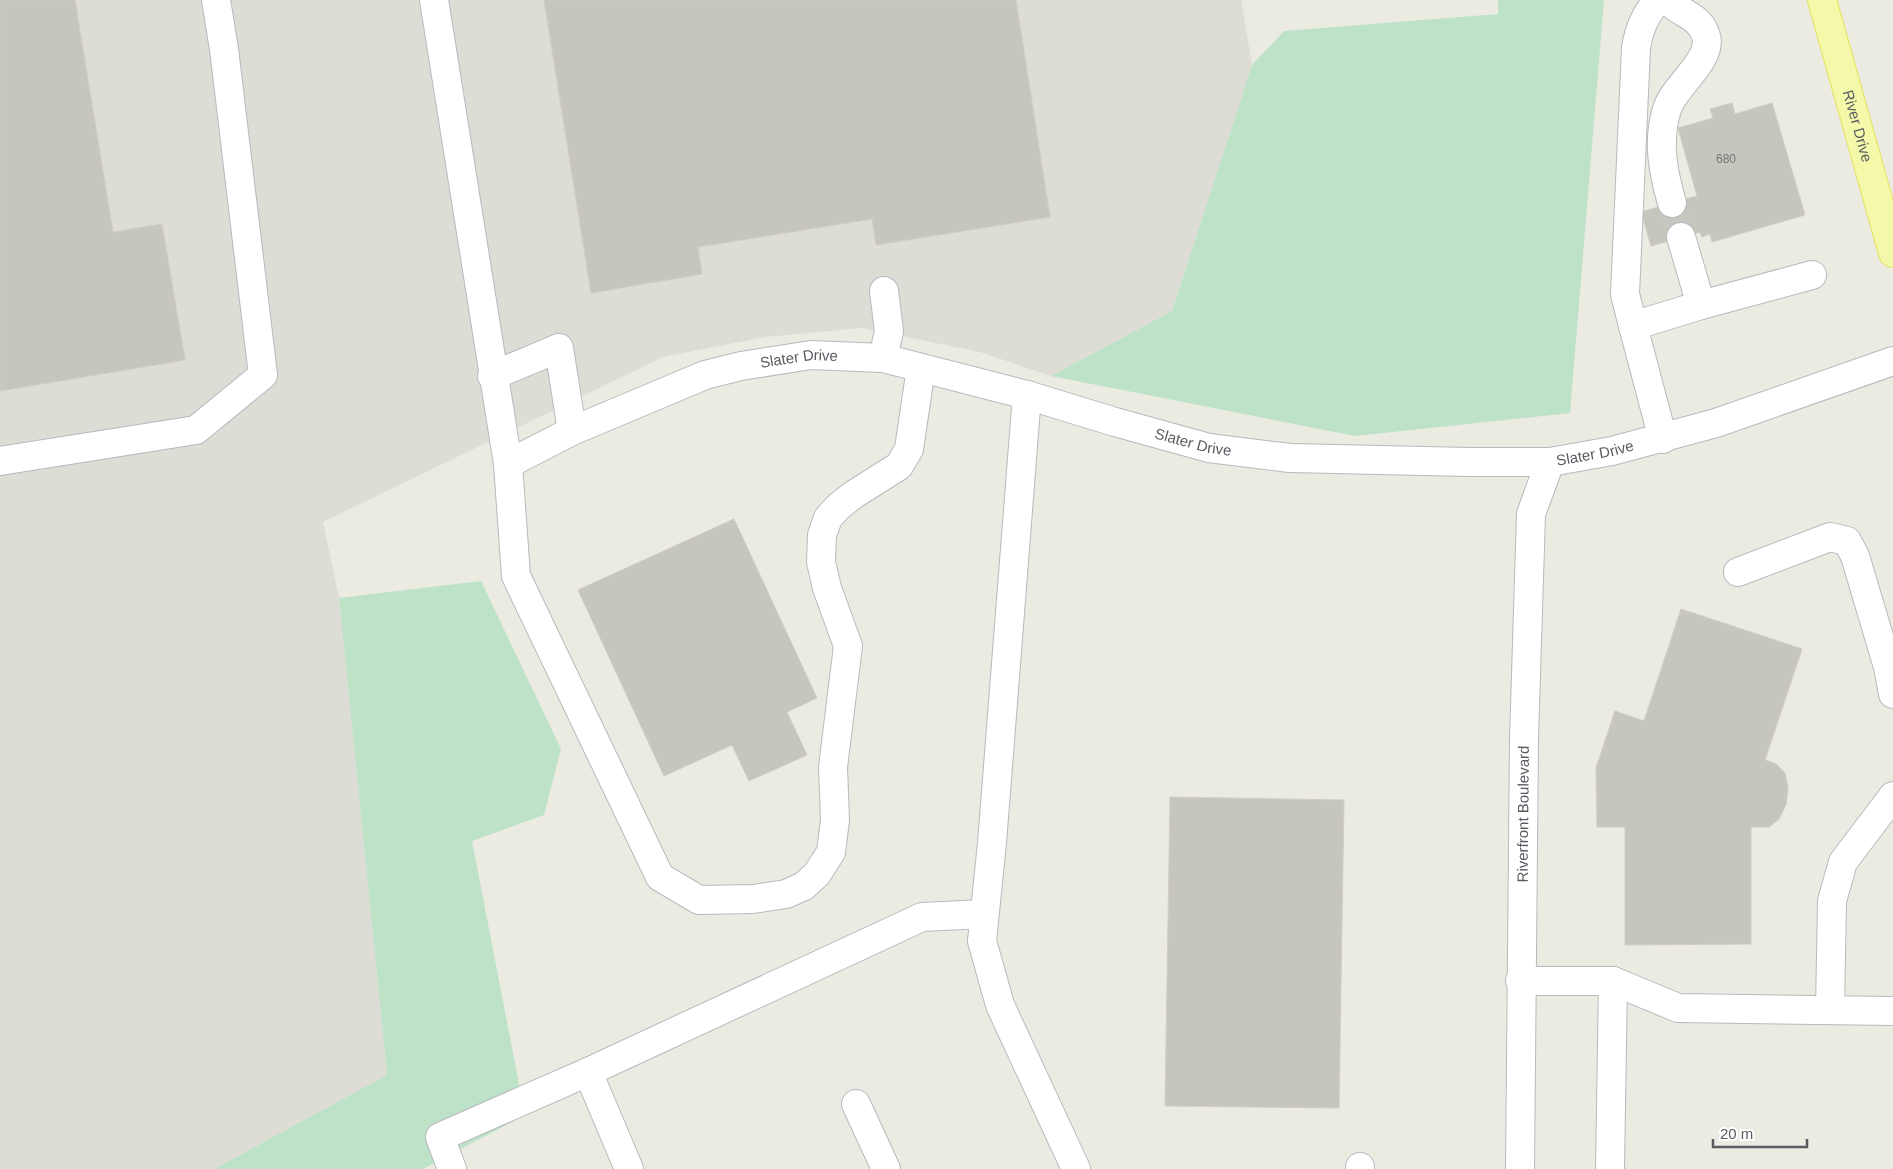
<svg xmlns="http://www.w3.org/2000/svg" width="1893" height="1169" viewBox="0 0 1893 1169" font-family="Helvetica,sans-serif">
	<rect width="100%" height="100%" fill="#ebebe1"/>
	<path fill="#dddcd5" d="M0 0H1241L1252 65 1172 311 1051 376 980 352 862 328 765 337 663 357 323 522 339 598 387 1075 214 1169H0Z"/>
	<path fill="#bee2c7" d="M1498 0H1604L1570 413 1355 436 1051 376 1172 311 1252 65 1284 31 1498 14Z
		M481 581 561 749 544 815 472 841 525 1115 423 1169H214L387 1075 339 598Z"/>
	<path fill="#c6c6bd" stroke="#cfcebf" d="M0 0H75L113 232 162 224 185 360 0 391Z
		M544 0H1016L1050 217 876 245 872 219 698 247 702 274 591 293Z
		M1732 103 1735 114 1772 103 1805 215 1712 242 1710 234 1702 237 1700 232 1651 246 1641 212 1697 196 1678 128 1713 118 1710 109Z
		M734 519 817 698 787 712 807 755 749 781 732 745 664 776 578 590Z
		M1681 609 1802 649 1765 760 1776 764 1785 773 1788 788 1786 805 1779 819 1769 827H1751V944L1625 945V827H1597L1596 768 1615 711 1644 721Z
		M1170 797 1344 800 1339 1108 1165 1106Z"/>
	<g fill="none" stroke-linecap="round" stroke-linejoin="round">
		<path stroke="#c6c7c1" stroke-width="28" stroke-dasharray="28 14" stroke-linecap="butt" d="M1672 203 1681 237"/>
		<defs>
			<g id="minor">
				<path d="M434 0 508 464 516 576 660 877 699 900 753 899 786 894 804 886 817 874 831 852 835 820 833 767 848 646 827 588 821 562 822 535 828 518 838 507 853 495 899 466 909 449 921 368"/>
				<path d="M1668 0C1679 14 1700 15 1706 36 1713 60 1674 86 1667 109 1657 141 1663 172 1672 203"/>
				<path d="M1681 237 1701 305"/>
				<path d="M1633 326 1625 294 1636 48C1639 29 1645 15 1658 0"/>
				<path d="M883 358 889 331 884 291"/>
				<path d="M492 376 559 348 572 431"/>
				<path d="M1027 395 992 843 982 941 1000 1005 1076 1169"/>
				<path d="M1663 439 1633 326 1701 305 1812 275"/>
				<path d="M0 461 196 430 263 375 224 49 216 0"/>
				<path id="s1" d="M508 464 572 431 705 375 741 366 811 355 883 358 1027 395 1115 422 1209 448 1290 458 1469 462H1550L1612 451 1716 423 1893 361"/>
				<path d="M1738 572 1830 537 1847 541 1855 556 1888 667 1893 694"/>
				<path d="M1520 981H1613L1678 1008 1893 1011"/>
				<path d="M1830 1010 1832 901 1843 862 1893 796"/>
				<path d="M588 1072 629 1169"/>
				<path d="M856 1104 886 1169"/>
				<path d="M1360 1167V1169"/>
				<path d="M452 1169 440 1137 588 1072 922 917 984 914"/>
				<path id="s2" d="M1520 1169 1524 739 1531 514 1550 462"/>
				<path d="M1610 1169 1613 981"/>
			</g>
			<g id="major">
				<path id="s3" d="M1822 0 1893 253"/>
			</g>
		</defs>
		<use href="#minor" stroke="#b8b9bf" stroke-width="30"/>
		<use href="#major" stroke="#e7e15e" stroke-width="30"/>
		<use href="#minor" stroke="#fff" stroke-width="28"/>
		<use href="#major" stroke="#f3f9a8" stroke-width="28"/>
	</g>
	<g text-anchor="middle" stroke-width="4" stroke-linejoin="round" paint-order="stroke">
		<g font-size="12" fill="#747678">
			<text x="1726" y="163">680</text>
		</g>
		<g font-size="15" fill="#595b61" stroke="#fff">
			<text dy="5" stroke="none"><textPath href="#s3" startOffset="131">River Drive</textPath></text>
			<text dy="5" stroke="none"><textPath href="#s1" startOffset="312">Slater Drive</textPath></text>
			<text dy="5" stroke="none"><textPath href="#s1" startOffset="718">Slater Drive</textPath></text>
			<text dy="5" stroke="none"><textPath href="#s1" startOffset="1122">Slater Drive</textPath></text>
			<text dy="5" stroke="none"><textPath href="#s2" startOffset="355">Riverfront Boulevard</textPath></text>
		</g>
	</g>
	<path d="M1713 1139v8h94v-8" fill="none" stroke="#595b61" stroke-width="2.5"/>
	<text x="1720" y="1139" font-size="15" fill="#595b61" stroke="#ffffff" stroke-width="4" paint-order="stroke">20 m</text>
</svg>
